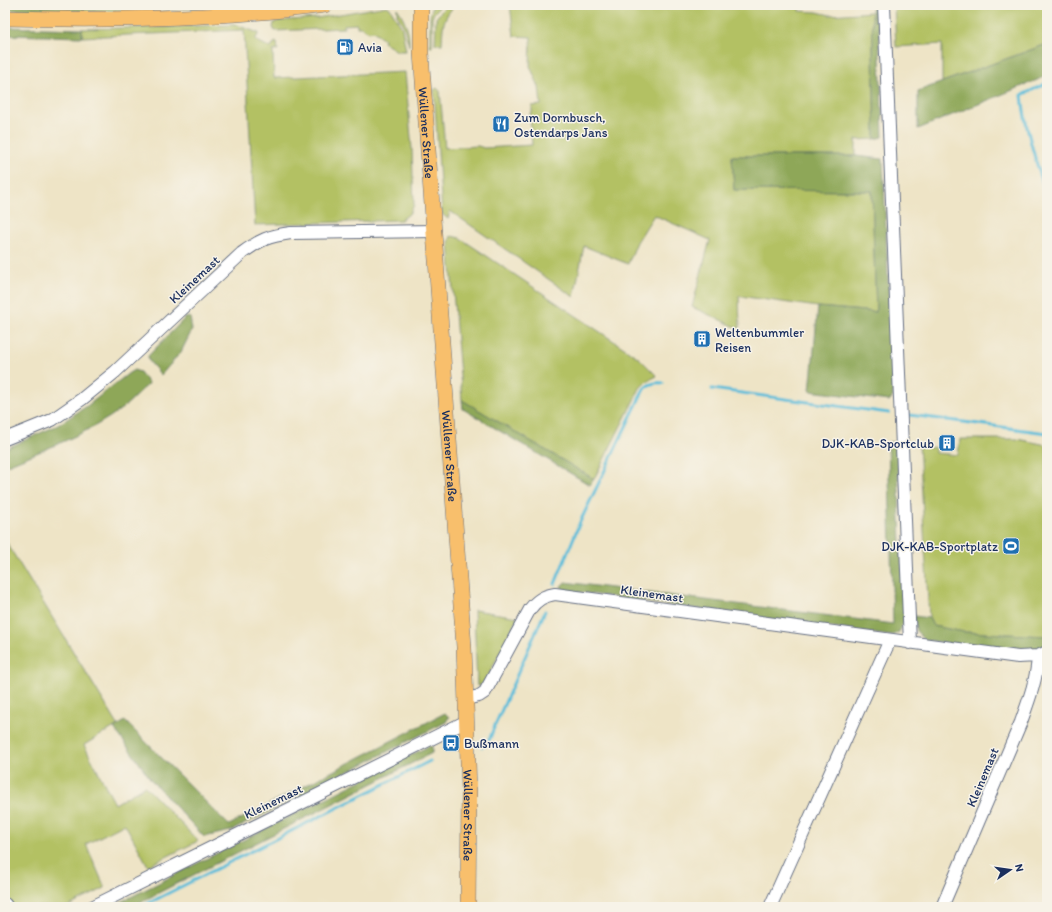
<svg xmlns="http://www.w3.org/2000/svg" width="1052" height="912" viewBox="0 0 1052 912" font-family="Itim,sans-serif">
	<rect width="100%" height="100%" fill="#f7f3e8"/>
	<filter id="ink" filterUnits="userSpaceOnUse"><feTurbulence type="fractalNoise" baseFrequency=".025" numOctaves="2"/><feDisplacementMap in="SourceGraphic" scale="8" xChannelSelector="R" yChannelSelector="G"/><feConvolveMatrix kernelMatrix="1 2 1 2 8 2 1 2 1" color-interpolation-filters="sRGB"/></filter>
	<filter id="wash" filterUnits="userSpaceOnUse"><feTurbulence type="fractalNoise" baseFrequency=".012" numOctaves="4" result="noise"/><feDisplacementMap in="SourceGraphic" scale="16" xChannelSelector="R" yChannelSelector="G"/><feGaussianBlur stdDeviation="0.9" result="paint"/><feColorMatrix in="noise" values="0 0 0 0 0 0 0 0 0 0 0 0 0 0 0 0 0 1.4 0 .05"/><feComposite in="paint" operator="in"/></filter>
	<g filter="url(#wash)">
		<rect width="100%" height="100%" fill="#eee4c6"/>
		<path fill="#b3c163" stroke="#677860" d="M433 5H441L434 13 432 18V47H430V16Z
			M446 5H456C442 17 443 27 442 44H435L436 18Z
			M510 5H799V11L817 12 830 15 872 12 875 139 856 140V156H732L734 190 872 191 876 312 818 307 739 296 740 329 692 307 710 240 654 215 637 242 628 264 584 246 574 297 450 211 448 219 442 214 434 90 437 88 440 91 445 148 478 146 484 148 532 145 530 113 532 112V106L541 105 539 87 530 66 531 37 514 36Z
			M894 5H1047V44L942 82V44L896 47Z
			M387 6 390 8 402 28 406 51H397L383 42 384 39 373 31 369 32 361 27H357V24L344 25V28L276 31 274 30 273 27 274 23 278 21 317 18Z
			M397 8C405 19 410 32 409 46L404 27 397 15Z
			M236 25 259 33 255 40 271 48 275 42 277 43 278 50 273 51 274 78 405 72 412 149 414 205 409 214 401 220 255 225 244 30 82 37V29Z
			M451 236 460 238 639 358 657 376 647 381 640 388 594 479 462 400 449 242Z
			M960 439H1017L1047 445V636L964 632 933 626 929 618 919 444H928V448L935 447V453L958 455Z
			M5 540 118 725 84 745 115 804 145 786 198 841 148 866 125 824 86 844 105 888 67 907H11L5 896Z
			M474 610 518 617 487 678 481 685 477 686Z"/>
		<path fill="#8ea759" stroke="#546b5c" d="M5 5H225C152 13 78 12 5 10Z
			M872 5H878L883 137 875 139Z
			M5 27 82 29V37L5 35Z
			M1047 44V76L918 129V91Z
			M732 156H856L883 159 893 397 889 401 810 391 818 307 876 312 872 191 734 190Z
			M190 317 192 330 181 352 161 375 149 361 148 356 185 318Z
			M134 370 140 372 149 384C140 391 132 400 124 407 89 434 45 449 5 466V449L58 425 87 406 129 373Z
			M462 400 594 479 590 485 463 409Z
			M888 442H897L904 622 899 632 891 636 563 590 561 586 565 582 893 624Z
			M914 616 929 618 933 626 964 632 1047 636V649L1021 653 925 640 916 631Z
			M445 713 449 717 446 722 231 831 204 837 152 781 114 728 125 721 229 825Z
			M432 746V753L131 907H111L427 747Z"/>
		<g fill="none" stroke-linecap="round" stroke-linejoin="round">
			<path stroke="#5cbdda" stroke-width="3" d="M1047 83 1022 95C1025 130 1037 164 1047 197
				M712 389 889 413
				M910 415 1047 433
				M555 584 580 522 644 389C649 383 655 382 663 383
				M482 747C489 744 490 738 493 730L545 611
				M446 750 456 748
				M141 907 430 761"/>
		</g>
	</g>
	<g filter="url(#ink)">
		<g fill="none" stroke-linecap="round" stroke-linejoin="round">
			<defs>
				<path id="minor" d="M884 5 910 643
					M5 439 52 420 82 399 115 372 242 253C260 240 268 236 291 233L435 231
					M466 699 479 696 485 692 530 609C537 600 543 596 555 594L1018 657 1038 656 1047 652
					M5 904 7 907
					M92 907 467 721
					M770 907 890 640
					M942 907 1021 722C1029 700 1037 679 1038 656"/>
				<g id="major">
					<path id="s1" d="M421 5V53L464 647 469 791 468 907"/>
					<path d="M5 18C112 21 220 19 325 5"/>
				</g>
			</defs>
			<use href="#minor" stroke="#656e82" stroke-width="14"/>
			<use href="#major" stroke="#656e82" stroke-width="16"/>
			<use href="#minor" stroke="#fff" stroke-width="12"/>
			<use href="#major" stroke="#f8bf6c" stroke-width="15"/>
		</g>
	</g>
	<defs>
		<symbol id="fuel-square" viewBox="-11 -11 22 22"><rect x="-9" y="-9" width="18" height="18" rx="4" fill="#1f6fb2" stroke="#f7f3e8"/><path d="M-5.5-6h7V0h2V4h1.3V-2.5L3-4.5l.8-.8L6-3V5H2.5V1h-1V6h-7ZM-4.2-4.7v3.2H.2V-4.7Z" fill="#fff"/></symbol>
		<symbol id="restaurant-square" viewBox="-11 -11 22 22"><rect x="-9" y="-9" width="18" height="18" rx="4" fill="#1f6fb2" stroke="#f7f3e8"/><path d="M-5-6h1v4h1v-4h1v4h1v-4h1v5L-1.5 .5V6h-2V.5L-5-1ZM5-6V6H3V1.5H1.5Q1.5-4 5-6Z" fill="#fff"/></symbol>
		<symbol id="building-square" viewBox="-11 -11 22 22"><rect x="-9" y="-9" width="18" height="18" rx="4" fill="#1f6fb2" stroke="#f7f3e8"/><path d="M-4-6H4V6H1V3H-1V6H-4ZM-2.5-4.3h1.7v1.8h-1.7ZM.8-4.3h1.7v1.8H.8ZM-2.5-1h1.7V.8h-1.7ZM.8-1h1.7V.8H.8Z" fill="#fff"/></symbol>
		<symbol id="stadium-square" viewBox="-11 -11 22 22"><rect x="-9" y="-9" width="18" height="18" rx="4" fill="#1f6fb2" stroke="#f7f3e8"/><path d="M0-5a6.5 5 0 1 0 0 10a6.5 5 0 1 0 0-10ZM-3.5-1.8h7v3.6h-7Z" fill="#fff"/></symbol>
		<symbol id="bus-square" viewBox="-11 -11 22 22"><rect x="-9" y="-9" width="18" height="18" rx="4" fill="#1f6fb2" stroke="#f7f3e8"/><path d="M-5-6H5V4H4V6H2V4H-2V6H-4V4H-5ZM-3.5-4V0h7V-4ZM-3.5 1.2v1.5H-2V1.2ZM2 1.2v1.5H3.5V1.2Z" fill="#fff"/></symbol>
	</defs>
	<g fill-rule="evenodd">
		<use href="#fuel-square" x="335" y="37" width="20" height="20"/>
		<use href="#restaurant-square" x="491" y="114" width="20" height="20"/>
		<use href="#building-square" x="692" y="329" width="20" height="20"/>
		<use href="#building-square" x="937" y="433" width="20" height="20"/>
		<use href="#stadium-square" x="1001" y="536" width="20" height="20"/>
		<use href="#bus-square" x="441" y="733" width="20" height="20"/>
	</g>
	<g text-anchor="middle" stroke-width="3" stroke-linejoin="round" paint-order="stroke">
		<g font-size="13" fill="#1b2f5e" stroke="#f7f3e8" text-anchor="start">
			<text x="358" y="52">Avia</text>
			<text x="514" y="122">Zum Dornbusch,<tspan x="514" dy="15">Ostendarps Jans</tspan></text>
			<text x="715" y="337">Weltenbummler<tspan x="715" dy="15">Reisen</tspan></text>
			<text x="934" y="448" text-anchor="end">DJK-KAB-Sportclub</text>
			<text x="998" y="551" text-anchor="end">DJK-KAB-Sportplatz</text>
			<text x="464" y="748">Bußmann</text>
		</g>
		<g font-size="13" fill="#1b2f5e" stroke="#f7f3e8">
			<text dy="5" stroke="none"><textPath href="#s1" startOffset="128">Wüllener Straße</textPath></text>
			<text transform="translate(194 279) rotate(-43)" y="5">Kleinemast</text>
			<text dy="5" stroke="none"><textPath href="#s1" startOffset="452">Wüllener Straße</textPath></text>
			<text transform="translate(652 593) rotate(8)" y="5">Kleinemast</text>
			<text transform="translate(982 777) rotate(-67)" y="5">Kleinemast</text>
			<text transform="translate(273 801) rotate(-26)" y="5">Kleinemast</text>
			<text dy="5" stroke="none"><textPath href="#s1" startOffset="812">Wüllener Straße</textPath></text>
		</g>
	</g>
	<rect width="1052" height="912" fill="none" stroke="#f7f3e8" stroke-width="20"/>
	<g transform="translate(1010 870) rotate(77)" stroke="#f7f3e8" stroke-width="3" paint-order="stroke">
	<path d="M0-3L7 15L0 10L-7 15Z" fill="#1b2f5e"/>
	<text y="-6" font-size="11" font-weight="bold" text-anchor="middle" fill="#1b2f5e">N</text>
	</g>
</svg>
